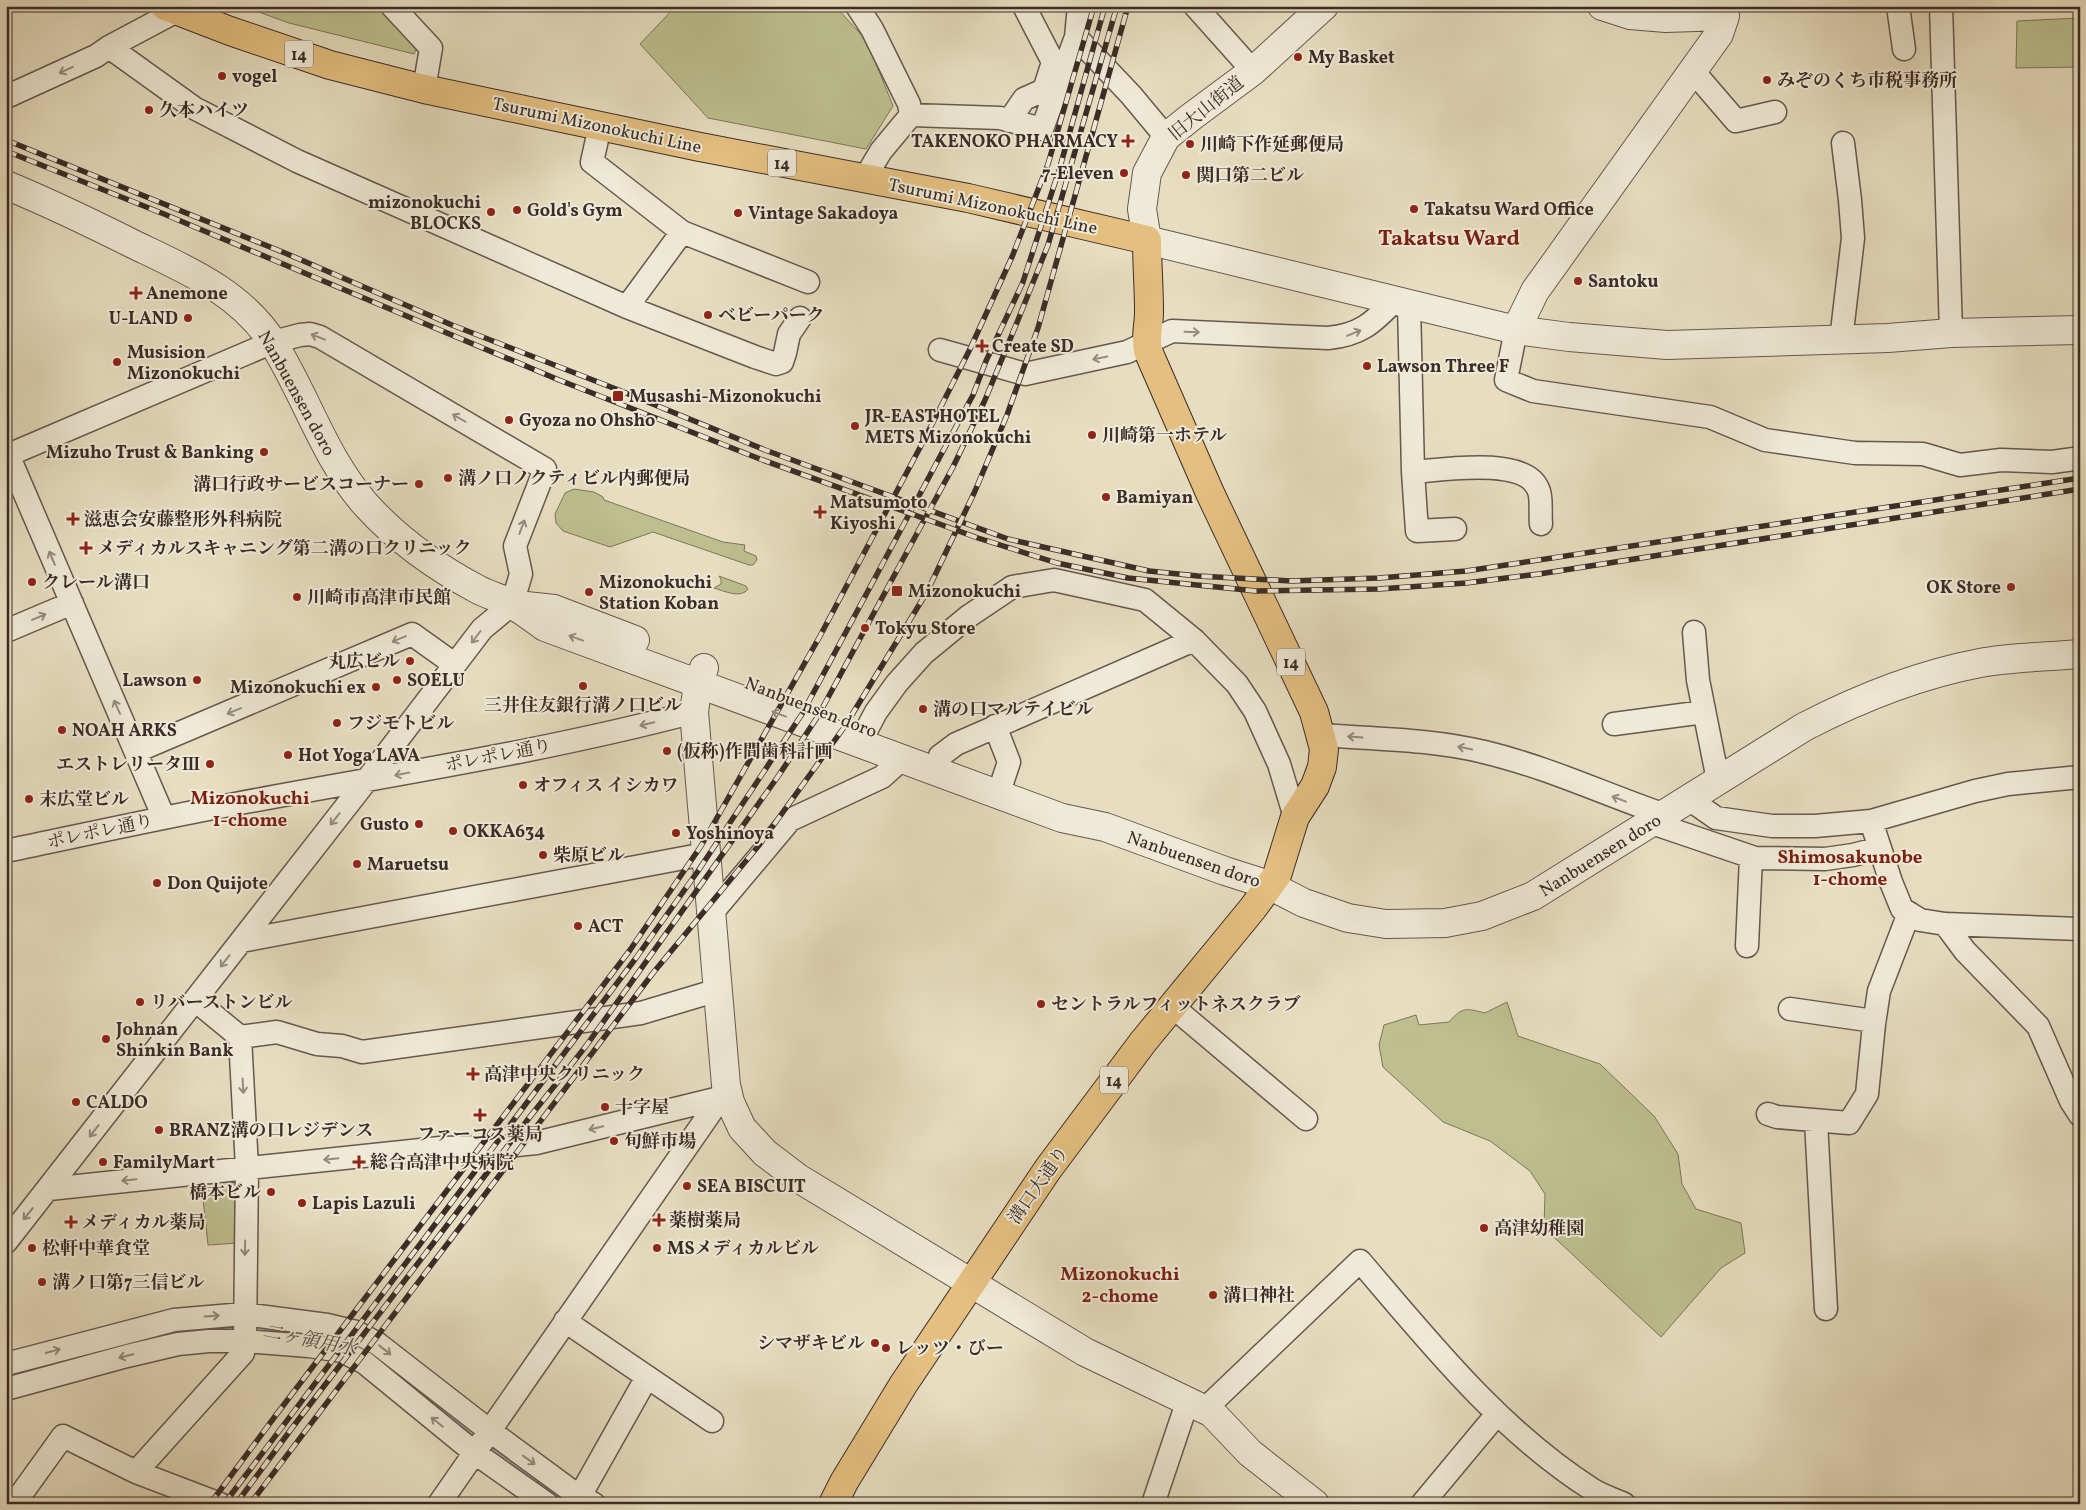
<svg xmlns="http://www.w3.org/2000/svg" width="2086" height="1510" viewBox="0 0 2086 1510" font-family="Vollkorn,'Noto Serif JP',serif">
	<rect width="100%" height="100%" fill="#e7dec1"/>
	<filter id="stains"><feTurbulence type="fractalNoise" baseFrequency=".004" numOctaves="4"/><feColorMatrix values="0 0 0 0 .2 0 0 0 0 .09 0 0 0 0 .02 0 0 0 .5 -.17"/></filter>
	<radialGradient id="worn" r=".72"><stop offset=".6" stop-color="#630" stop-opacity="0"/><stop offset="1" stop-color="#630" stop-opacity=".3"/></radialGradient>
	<path fill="#bdbf8e" stroke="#7c765a" d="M242 6H384L420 41 414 54 289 23Z
		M676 6H835L867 41 893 106 866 149 708 118 640 44Z
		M2080 18V67L2016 68 2017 21Z
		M574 489 594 492 603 497 604 500 723 542 745 545 744 551 756 556 757 560 753 565H749L653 532 610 547 563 531 556 523 555 514 565 493Z
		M719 576 746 586 748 589C741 599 724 591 714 588L721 584V579Z
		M1507 1002 1518 1036 1600 1064 1654 1116 1678 1154 1682 1184 1696 1209 1741 1223 1745 1253 1721 1268 1661 1337 1544 1228 1545 1194 1530 1171 1490 1141 1443 1122 1383 1067 1379 1045 1384 1025 1416 1015 1419 1025 1449 1022C1462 1007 1466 1008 1485 1013Z
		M240 1177 238 1243 208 1245 201 1180Z"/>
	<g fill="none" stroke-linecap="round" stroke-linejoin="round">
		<path stroke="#98bbb9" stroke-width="34" d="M6 1377 163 1335 208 1329 255 1328 320 1337 367 1350 567 1504"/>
		<defs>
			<path id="minor" d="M392 6 431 48 424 89
				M857 6 872 29 909 104 911 115 881 151 865 178
				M1195 6 1253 71
				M1898 6 1904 49
				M1941 6 1951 333
				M1076 37 1131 95 1166 137
				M109 47 194 108 297 161 627 307 755 357 776 364 782 362 785 353 789 334 800 318
				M1693 71 1736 121 1775 112
				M6 97 96 56 109 47 186 6
				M911 115 1000 118 1042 129 1076 37 1079 6
				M1009 121 1024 99 1044 90 1053 62 1024 6
				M600 126 592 162 682 232 808 282
				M1409 304 1413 472 1417 531 1455 529
				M627 307 682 232
				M1516 330 1506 380 1533 391 1710 417 1765 440 1855 453 1923 454 1960 465 2001 460 2052 462 2074 459
				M1841 340 1853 238 1850 200 1843 143
				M940 350 1025 374 1127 352 1172 331 1328 338C1360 335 1373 323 1394 301
				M6 450 164 818
				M6 456 273 342 300 335 310 334 320 337 545 469 515 546 521 574 512 604 482 629 366 781 6 1242
				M1413 472C1440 470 1525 456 1538 489 1542 496 1540 515 1541 524
				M6 631 72 603
				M1694 632 1698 680 1718 780
				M1614 724 1704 712
				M995 726 1009 762 1003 780
				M867 729 876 712 897 683 924 653 969 616 1012 587 1054 580 1145 600 1194 640 1237 684 1255 711 1279 764 1295 817
				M1321 735C1375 739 1431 739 1484 752 1547 767 1604 794 1665 815
				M137 751 412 634 454 664
				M940 756 956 744 1194 640
				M1689 799 1716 818 1772 826H1815L1871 821 1975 791 2008 784 2080 777
				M1871 821 1891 882 1902 909 1920 920 1945 924 2080 929
				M1652 823 1755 858 1825 859 1853 855 1880 848
				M6 851C83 835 159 818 235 804 388 775 543 752 694 712
				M711 914 790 820 882 777 903 758
				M1945 924 1965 951 2038 1026 2071 1101 2080 1115
				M241 941 705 854
				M1747 946 1751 857
				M195 1000 240 1037 277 1032 317 1044 342 1046 362 1052 641 1013 718 990
				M1173 1007 1306 1119
				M1790 1009 1874 1021
				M1768 1114 1777 1117 1849 1123 1867 1094 1874 1024 1879 991 1909 913
				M1816 1121 1826 1309
				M49 1189 440 1148 498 1147 536 1143 728 1096
				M565 1321 712 1421
				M6 1364 174 1320 244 1314 327 1325 356 1332 378 1344 490 1431 573 1492 594 1504
				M6 1389 127 1356 178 1344 209 1341H245L309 1346 342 1351 365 1363 475 1453 547 1504
				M1205 1409 1360 1261C1430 1343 1500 1431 1593 1490 1602 1496 1614 1499 1624 1504
				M136 1472 220 1504
				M580 1496 647 1377
				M14 1504 63 1436 136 1472 243 1353 245 1341 247 1168 240 1037
				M439 1504 715 1106 728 1096
				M1153 1504 1188 1400
				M1422 1504 1497 1414"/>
			<path id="tertiary" d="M1324 6 1253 71 1191 117 1166 137 1147 173 1142 209 1147 240 1516 330 1569 337 1667 345 1888 338 1951 333 2080 330
				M6 185C50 203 91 223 133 244 185 269 241 292 273 343 307 397 324 458 367 506 398 540 439 569 479 590 489 595 500 598 510 603 522 610 534 619 545 627L1062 818 1105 827 1225 871 1269 885 1304 903 1348 918 1386 924 1445 923 1482 916 1533 896 1804 727C1860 698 1917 675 1980 663 2012 657 2047 657 2080 654
				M1516 330 1535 291 1719 34 1725 16 1666 18 1630 15 1602 6
				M517 605 554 609 635 640
				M704 668 698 684 694 712 726 1085 730 1102 742 1128 765 1153 798 1178 1085 1352 1212 1413 1250 1453 1315 1504"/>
			<path id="primary" d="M165 6 230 31 330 65 424 89 700 147 968 198 1147 240C1147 264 1149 288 1149 312 1149 325 1145 338 1148 351L1210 493 1314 712 1324 749 1322 767 1315 786 1295 817 1277 875 1253 908 1143 1042 1048 1169 903 1385 844 1482 833 1504"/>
		</defs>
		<use href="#minor" stroke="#65584e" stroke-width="25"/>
		<use href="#tertiary" stroke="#65584e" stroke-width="30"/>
		<use href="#primary" stroke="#3a2c27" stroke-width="30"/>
		<use href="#minor" stroke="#efead7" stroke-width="22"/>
		<use href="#tertiary" stroke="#efead7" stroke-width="28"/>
		<use href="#primary" stroke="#e4bf80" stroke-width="28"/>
		<defs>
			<path id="rail" d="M6 140 285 253 452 325 621 391 765 450 1008 539 1149 571 1198 576 1291 581 1379 578 1466 571 2080 478
				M6 151 164 214 559 380 760 459 978 538 1057 563 1128 578 1256 591 1379 589 1466 583 1539 574 2080 489
				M210 1504 276 1415 630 950 701 846 820 636 924 440 970 349 1012 257 1048 164 1094 6
				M224 1504 636 958 698 871 802 714 973 395 986 361 1023 282 1060 167 1105 6
				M236 1504 292 1428 529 1118 586 1046 779 775 818 716 953 467 985 400 1018 320 1048 245 1117 6
				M250 1504 653 973 760 844 845 726 927 592 975 491 1007 415 1038 328 1128 6"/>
		</defs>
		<use href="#rail" stroke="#3a2c27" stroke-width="5.5"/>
		<use href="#rail" stroke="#efead7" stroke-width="4" stroke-dasharray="11" stroke-linecap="butt"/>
	</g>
	<defs><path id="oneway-shaft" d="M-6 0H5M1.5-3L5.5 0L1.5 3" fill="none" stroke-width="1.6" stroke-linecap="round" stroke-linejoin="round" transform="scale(1.25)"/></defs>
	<g stroke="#948b7f">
		<use href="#oneway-shaft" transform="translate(66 70) rotate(155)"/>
		<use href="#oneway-shaft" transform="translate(1192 332) rotate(2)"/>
		<use href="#oneway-shaft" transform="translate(1354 333) rotate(-22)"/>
		<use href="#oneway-shaft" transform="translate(318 337) rotate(-159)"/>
		<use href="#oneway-shaft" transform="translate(1100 358) rotate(168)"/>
		<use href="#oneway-shaft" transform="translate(459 418) rotate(-150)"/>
		<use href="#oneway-shaft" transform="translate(522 527) rotate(-69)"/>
		<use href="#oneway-shaft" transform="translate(52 558) rotate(-113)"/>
		<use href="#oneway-shaft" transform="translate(39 617) rotate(-23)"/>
		<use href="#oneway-shaft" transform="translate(476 637) rotate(127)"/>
		<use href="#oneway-shaft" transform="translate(576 638) rotate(-160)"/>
		<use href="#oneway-shaft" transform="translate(399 639) rotate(157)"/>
		<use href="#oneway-shaft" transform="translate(117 707) rotate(-114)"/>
		<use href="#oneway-shaft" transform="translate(234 711) rotate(157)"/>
		<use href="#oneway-shaft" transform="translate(779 714) rotate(-160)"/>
		<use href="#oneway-shaft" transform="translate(647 724) rotate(166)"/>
		<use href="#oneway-shaft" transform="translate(1355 737) rotate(-176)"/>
		<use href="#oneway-shaft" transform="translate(1465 748) rotate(-169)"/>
		<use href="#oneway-shaft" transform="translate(402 774) rotate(169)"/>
		<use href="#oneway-shaft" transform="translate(1619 799) rotate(-159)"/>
		<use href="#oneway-shaft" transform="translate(335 819) rotate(128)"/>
		<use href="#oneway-shaft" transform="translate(225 961) rotate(128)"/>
		<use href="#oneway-shaft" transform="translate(243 1086) rotate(87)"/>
		<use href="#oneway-shaft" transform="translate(596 1128) rotate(166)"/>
		<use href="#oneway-shaft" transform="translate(94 1131) rotate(128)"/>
		<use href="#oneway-shaft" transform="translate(331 1159) rotate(174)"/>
		<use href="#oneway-shaft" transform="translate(129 1180) rotate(174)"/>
		<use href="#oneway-shaft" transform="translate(28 1214) rotate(129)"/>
		<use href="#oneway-shaft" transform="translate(245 1248) rotate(91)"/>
		<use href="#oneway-shaft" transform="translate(212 1316) rotate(-4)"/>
		<use href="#oneway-shaft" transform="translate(385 1350) rotate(38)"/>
		<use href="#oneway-shaft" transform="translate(53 1351) rotate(-15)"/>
		<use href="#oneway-shaft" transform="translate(126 1356) rotate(166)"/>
		<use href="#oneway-shaft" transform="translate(437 1422) rotate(-141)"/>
		<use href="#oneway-shaft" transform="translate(529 1460) rotate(36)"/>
	</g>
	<g fill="#8f2418" stroke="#efead7" stroke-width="2">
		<circle cx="1298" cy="57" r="5"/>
		<circle cx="222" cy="76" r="5"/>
		<circle cx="1767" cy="80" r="5"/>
		<circle cx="149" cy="110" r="5"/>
		<path d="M1125.5 133.5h5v5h5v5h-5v5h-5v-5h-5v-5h5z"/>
		<circle cx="1190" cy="144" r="5"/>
		<circle cx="1124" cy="173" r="5"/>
		<circle cx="1186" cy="175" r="5"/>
		<circle cx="1414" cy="209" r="5"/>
		<circle cx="517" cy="210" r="5"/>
		<circle cx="491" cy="212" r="5"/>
		<circle cx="738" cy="213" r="5"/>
		<circle cx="1578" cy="281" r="5"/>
		<path d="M133.5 285.5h5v5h5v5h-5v5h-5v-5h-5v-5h5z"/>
		<circle cx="708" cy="315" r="5"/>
		<circle cx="188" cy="318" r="5"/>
		<path d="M979.5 338.5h5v5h5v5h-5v5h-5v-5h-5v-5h5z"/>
		<circle cx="117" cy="362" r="5"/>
		<circle cx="1367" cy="366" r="5"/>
		<rect x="612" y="390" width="12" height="12" rx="2.5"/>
		<circle cx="509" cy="420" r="5"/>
		<circle cx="855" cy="426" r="5"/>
		<circle cx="1092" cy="435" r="5"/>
		<circle cx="264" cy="452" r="5"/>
		<circle cx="448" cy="478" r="5"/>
		<circle cx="419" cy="484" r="5"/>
		<circle cx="1106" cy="497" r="5"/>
		<path d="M817.5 504.5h5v5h5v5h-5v5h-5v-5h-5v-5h5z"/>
		<path d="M70.5 511.5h5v5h5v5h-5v5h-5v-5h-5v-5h5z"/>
		<path d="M83.5 540.5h5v5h5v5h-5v5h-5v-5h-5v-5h5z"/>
		<circle cx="32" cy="582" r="5"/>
		<circle cx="2011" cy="587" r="5"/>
		<rect x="891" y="585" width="12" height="12" rx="2.5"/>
		<circle cx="589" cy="592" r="5"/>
		<circle cx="297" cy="597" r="5"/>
		<circle cx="865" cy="628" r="5"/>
		<circle cx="410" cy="661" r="5"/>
		<circle cx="197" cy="680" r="5"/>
		<circle cx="397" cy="680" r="5"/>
		<circle cx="583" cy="686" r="5"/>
		<circle cx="376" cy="687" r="5"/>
		<circle cx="923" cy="709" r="5"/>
		<circle cx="337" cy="723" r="5"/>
		<circle cx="62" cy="730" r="5"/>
		<circle cx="667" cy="751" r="5"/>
		<circle cx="288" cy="755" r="5"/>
		<circle cx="210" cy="764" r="5"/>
		<circle cx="523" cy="785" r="5"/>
		<circle cx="29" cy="799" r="5"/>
		<circle cx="419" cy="824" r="5"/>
		<circle cx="453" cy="831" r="5"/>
		<circle cx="676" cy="833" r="5"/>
		<circle cx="543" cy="855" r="5"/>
		<circle cx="357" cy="864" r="5"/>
		<circle cx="157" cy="883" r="5"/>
		<circle cx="578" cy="926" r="5"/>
		<circle cx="140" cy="1002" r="5"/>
		<circle cx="1041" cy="1004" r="5"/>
		<circle cx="106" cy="1039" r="5"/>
		<path d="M470.5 1066.5h5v5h5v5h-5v5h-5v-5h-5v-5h5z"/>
		<circle cx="76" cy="1102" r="5"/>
		<circle cx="605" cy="1107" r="5"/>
		<path d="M477.5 1107.5h5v5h5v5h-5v5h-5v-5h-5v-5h5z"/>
		<circle cx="159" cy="1130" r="5"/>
		<circle cx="614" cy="1141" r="5"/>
		<circle cx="103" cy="1162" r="5"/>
		<path d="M356.5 1154.5h5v5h5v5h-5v5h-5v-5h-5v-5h5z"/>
		<circle cx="687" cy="1186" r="5"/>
		<circle cx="271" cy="1192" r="5"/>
		<circle cx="302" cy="1203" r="5"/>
		<path d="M656.5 1212.5h5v5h5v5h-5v5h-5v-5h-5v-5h5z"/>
		<path d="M68.5 1214.5h5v5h5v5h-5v5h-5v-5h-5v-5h5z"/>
		<circle cx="1484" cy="1228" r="5"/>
		<circle cx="32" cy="1248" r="5"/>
		<circle cx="657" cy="1248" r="5"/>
		<circle cx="42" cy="1282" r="5"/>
		<circle cx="1213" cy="1295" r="5"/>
		<circle cx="875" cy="1343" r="5"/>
		<circle cx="886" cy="1348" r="5"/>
	</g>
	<g text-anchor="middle" stroke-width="4" stroke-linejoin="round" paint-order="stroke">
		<g fill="#efead7" stroke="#70655c" stroke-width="1">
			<rect x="285" y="40.5" width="28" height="27" rx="4"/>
			<rect x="768" y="149.5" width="28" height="27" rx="4"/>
			<rect x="1277" y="648.5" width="28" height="27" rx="4"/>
			<rect x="1100" y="1066.5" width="28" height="27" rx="4"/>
		</g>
		<g font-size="16" font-weight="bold" fill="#3a2c27">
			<text x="299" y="60">14</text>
			<text x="782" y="169">14</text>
			<text x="1291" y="668">14</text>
			<text x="1114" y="1086">14</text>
		</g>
		<g font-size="18" font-weight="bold" fill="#3a2c27" stroke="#efead7" text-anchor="start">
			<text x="1308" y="63">My Basket</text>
			<text x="232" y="82">vogel</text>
			<text x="1777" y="86">みぞのくち市税事務所</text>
			<text x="159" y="116">久本ハイツ</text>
			<text x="1118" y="147" text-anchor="end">TAKENOKO PHARMACY</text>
			<text x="1200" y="150">川崎下作延郵便局</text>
			<text x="1114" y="179" text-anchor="end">7-Eleven</text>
			<text x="1196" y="181">関口第二ビル</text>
			<text x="481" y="208" text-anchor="end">mizonokuchi<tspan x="481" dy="21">BLOCKS</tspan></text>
			<text x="1424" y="215">Takatsu Ward Office</text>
			<text x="527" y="216">Gold's Gym</text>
			<text x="748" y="219">Vintage Sakadoya</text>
			<text x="1588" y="287">Santoku</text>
			<text x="146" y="299">Anemone</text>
			<text x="718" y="321">ベビーパーク</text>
			<text x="178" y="324" text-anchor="end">U-LAND</text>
			<text x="992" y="352">Create SD</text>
			<text x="127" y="358">Musision<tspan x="127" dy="21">Mizonokuchi</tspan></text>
			<text x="1377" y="372">Lawson Three F</text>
			<text x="629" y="402">Musashi-Mizonokuchi</text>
			<text x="865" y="422">JR-EAST HOTEL<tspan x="865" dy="21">METS Mizonokuchi</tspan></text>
			<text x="519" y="426">Gyoza no Ohsho</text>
			<text x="1102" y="441">川崎第一ホテル</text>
			<text x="254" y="458" text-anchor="end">Mizuho Trust &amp; Banking</text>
			<text x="458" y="484">溝ノ口ノクティビル内郵便局</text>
			<text x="409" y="490" text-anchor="end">溝口行政サービスコーナー</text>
			<text x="1116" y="503">Bamiyan</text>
			<text x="830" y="508">Matsumoto<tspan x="830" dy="21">Kiyoshi</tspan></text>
			<text x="84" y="525">滋恵会安藤整形外科病院</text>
			<text x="97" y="554">メディカルスキャニング第二溝の口クリニック</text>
			<text x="42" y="588">クレール溝口</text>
			<text x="599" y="588">Mizonokuchi<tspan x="599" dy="21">Station Koban</tspan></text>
			<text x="2001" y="593" text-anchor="end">OK Store</text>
			<text x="908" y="597">Mizonokuchi</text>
			<text x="307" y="603">川崎市高津市民館</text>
			<text x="875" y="634">Tokyu Store</text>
			<text x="400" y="667" text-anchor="end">丸広ビル</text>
			<text x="187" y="686" text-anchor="end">Lawson</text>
			<text x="407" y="686">SOELU</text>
			<text x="366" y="693" text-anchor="end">Mizonokuchi ex</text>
			<text x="583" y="711" text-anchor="middle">三井住友銀行溝ノ口ビル</text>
			<text x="933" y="715">溝の口マルテイビル</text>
			<text x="347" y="729">フジモトビル</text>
			<text x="72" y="736">NOAH ARKS</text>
			<text x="677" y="757">(仮称)作間歯科計画</text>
			<text x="298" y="761">Hot Yoga LAVA</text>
			<text x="200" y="770" text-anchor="end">エストレリータⅢ</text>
			<text x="533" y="791">オフィス イシカワ</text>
			<text x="39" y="805">末広堂ビル</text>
			<text x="409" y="830" text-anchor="end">Gusto</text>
			<text x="463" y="837">OKKA634</text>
			<text x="686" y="839">Yoshinoya</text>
			<text x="553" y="861">柴原ビル</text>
			<text x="367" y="870">Maruetsu</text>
			<text x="167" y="889">Don Quijote</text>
			<text x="588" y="932">ACT</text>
			<text x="150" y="1008">リバーストンビル</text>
			<text x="1051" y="1010">セントラルフィットネスクラブ</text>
			<text x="116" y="1035">Johnan<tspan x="116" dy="21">Shinkin Bank</tspan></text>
			<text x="484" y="1080">高津中央クリニック</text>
			<text x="86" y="1108">CALDO</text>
			<text x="615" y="1113">十字屋</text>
			<text x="169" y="1136">BRANZ溝の口レジデンス</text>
			<text x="480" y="1140" text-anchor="middle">ファーコス薬局</text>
			<text x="624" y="1147">旬鮮市場</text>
			<text x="113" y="1168">FamilyMart</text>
			<text x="370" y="1168">総合高津中央病院</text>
			<text x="697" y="1192">SEA BISCUIT</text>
			<text x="261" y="1198" text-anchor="end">橋本ビル</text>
			<text x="312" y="1209">Lapis Lazuli</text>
			<text x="669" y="1226">薬樹薬局</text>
			<text x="81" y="1228">メディカル薬局</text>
			<text x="1494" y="1234">高津幼稚園</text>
			<text x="42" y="1254">松軒中華食堂</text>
			<text x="667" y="1254">MSメディカルビル</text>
			<text x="52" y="1288">溝ノ口第7三信ビル</text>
			<text x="1223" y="1301">溝口神社</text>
			<text x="865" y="1349" text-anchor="end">シマザキビル</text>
			<text x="896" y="1354">レッツ・びー</text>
		</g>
		<g font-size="18" fill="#3a2c27" stroke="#efead7">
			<text transform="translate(1206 108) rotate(-39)" y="6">旧大山街道</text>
			<text transform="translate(597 125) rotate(12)" y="6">Tsurumi Mizonokuchi Line</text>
			<text transform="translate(993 206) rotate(12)" y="6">Tsurumi Mizonokuchi Line</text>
			<text transform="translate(297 393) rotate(61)" y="6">Nanbuensen doro</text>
			<text transform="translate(811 707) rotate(21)" y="6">Nanbuensen doro</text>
			<text transform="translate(498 755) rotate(-11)" y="6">ポレポレ通り</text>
			<text transform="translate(100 831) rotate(-12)" y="6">ポレポレ通り</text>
			<text transform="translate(1600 855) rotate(-32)" y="6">Nanbuensen doro</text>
			<text transform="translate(1194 859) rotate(19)" y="6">Nanbuensen doro</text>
			<text transform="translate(1038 1185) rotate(-55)" y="6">溝口大通り</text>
		</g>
		<g font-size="19" font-weight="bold" fill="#7a1f14" stroke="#efead7">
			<text x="250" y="804">Mizonokuchi<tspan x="250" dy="22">1-chome</tspan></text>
			<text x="1850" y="863">Shimosakunobe<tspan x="1850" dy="22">1-chome</tspan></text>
			<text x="1120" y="1280">Mizonokuchi<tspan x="1120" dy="22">2-chome</tspan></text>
		</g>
		<g font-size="19" font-style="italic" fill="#52504c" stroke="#efead7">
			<text transform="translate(310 1339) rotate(11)" y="7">二ヶ領用水</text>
		</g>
		<g font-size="22" font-weight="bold" fill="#7a1f14" stroke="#efead7">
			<text x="1449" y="245">Takatsu Ward</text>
		</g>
	</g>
	<rect width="2086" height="1510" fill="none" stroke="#e7dec1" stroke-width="25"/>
	<rect x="8" y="8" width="2071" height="1495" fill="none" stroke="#3a2c27" stroke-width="2.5"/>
	<rect x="12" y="12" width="2061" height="1485" fill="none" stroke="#3a2c27"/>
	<rect width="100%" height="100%" filter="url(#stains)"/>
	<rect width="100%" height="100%" fill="url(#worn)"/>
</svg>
